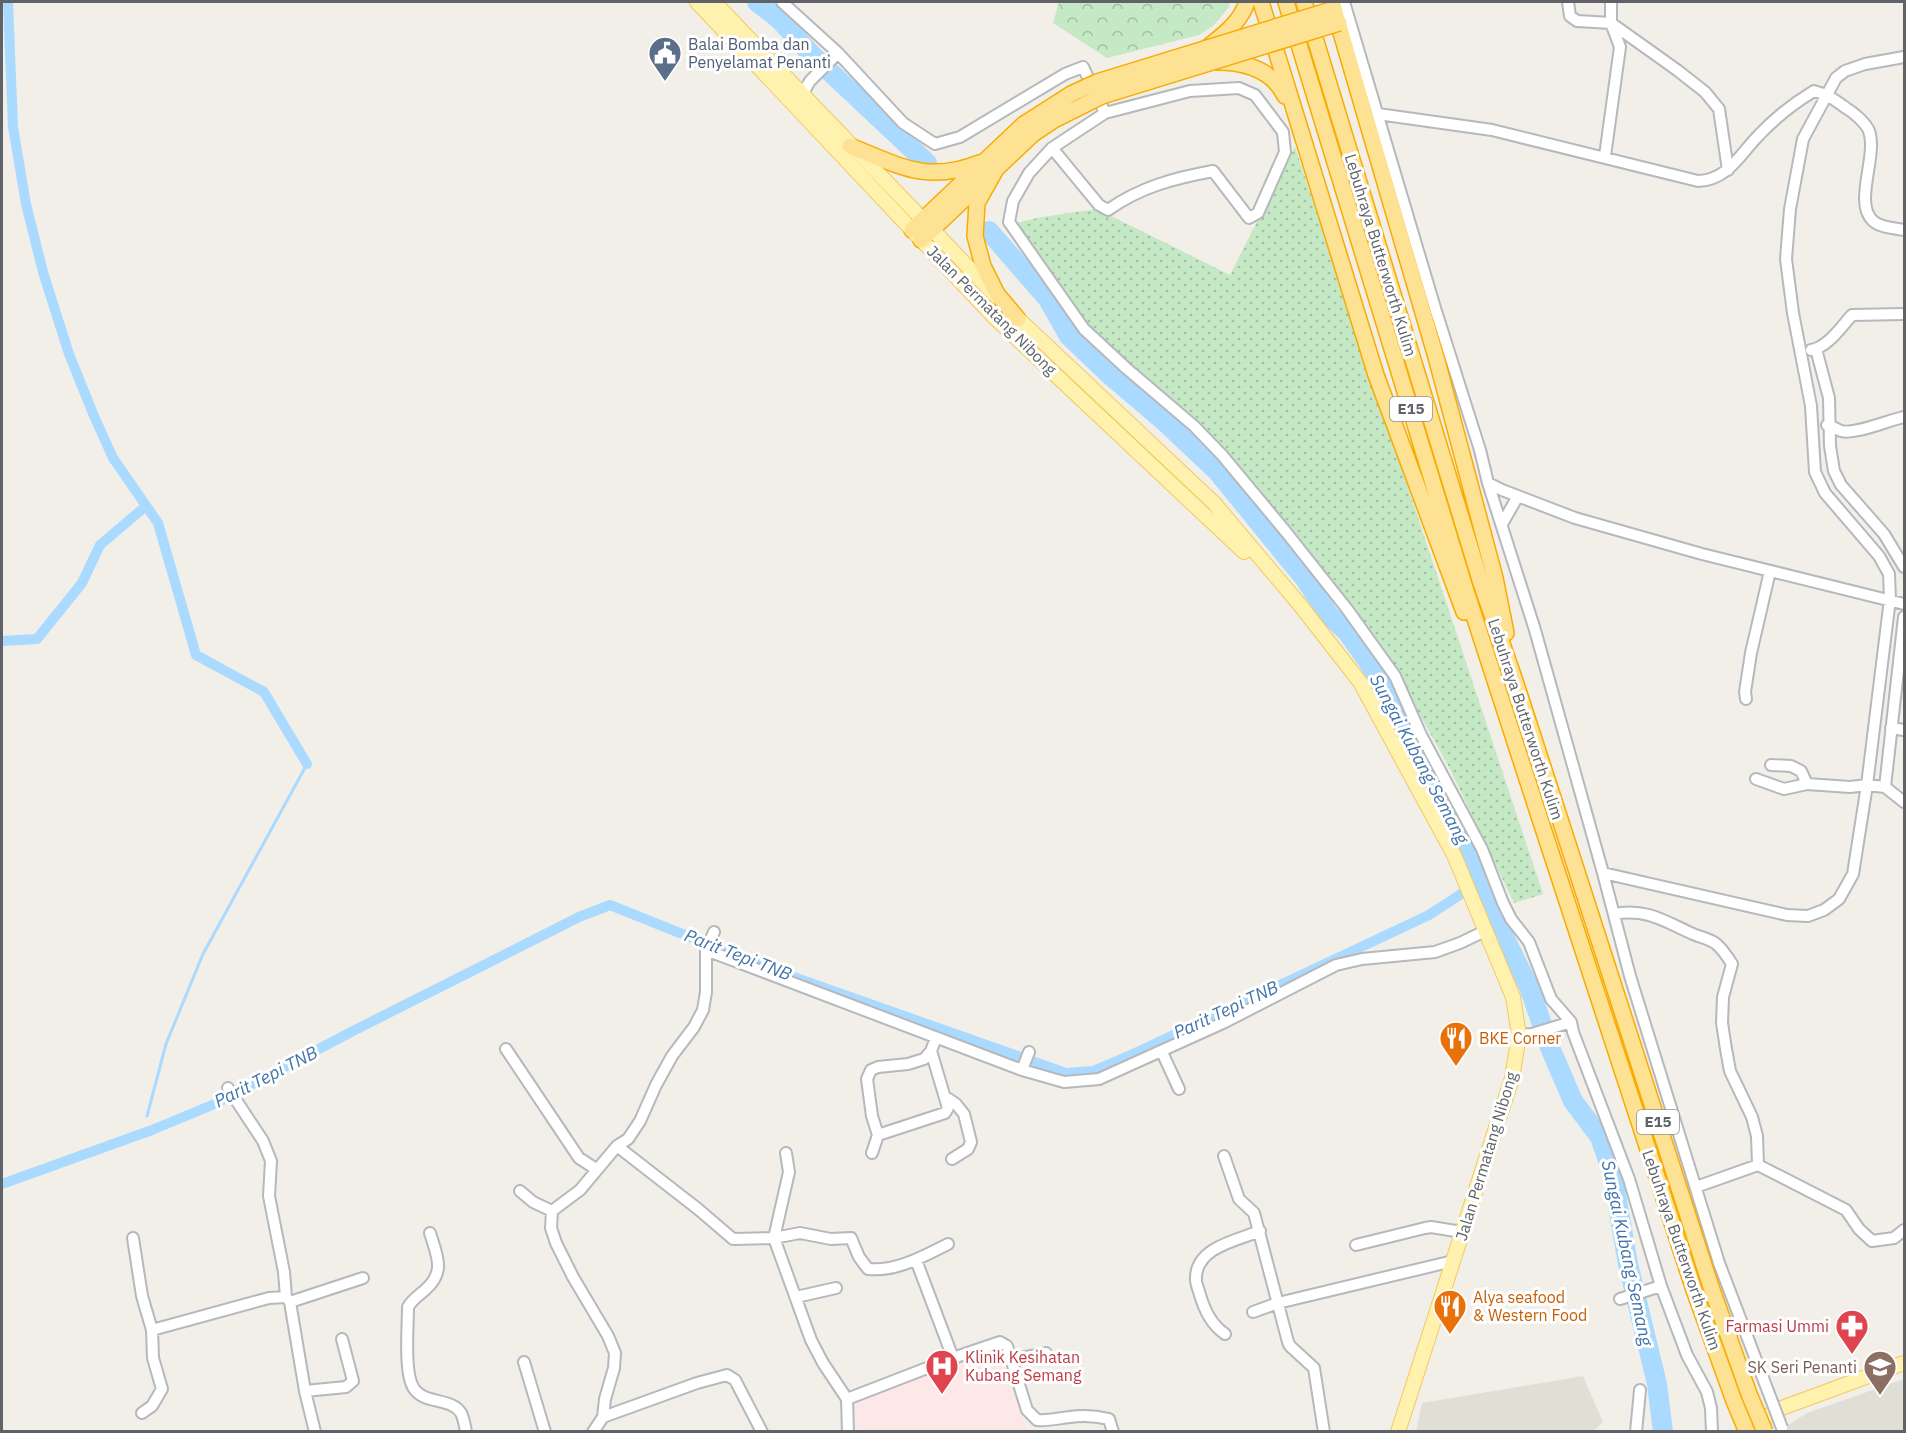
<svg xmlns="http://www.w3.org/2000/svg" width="1906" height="1433" viewBox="0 0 1906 1433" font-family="'IBM Plex Sans',sans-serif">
	<defs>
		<pattern id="grass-dots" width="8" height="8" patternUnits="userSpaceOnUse" patternTransform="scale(1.5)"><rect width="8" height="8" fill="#c5e8c5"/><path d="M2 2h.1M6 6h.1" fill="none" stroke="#a3c0a4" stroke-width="1.8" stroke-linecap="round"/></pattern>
		<pattern id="forest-crowns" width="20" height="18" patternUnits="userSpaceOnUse" patternTransform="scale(1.5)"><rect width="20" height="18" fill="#c5e8c5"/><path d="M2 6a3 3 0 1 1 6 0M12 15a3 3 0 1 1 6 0" fill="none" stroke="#a3c0a4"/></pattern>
	</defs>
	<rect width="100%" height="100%" fill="#f1efe8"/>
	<path fill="#e1ded6" d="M1583 1376 1603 1422 1593 1431H1416L1422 1403Z
		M1904 1379V1431H1779L1807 1413Z"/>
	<path fill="#fce8e6" d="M996 1348 1028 1431H862L852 1405 888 1384Z"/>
	<path fill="url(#grass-dots)" d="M1295 147 1543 894 1514 903 1449 767 1388 658 1298 536 1200 424 1086 325 1016 223 1042 217 1097 209 1230 275Z"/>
	<path fill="url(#forest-crowns)" d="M1059 2H1230L1229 7 1213 26 1199 35 1107 58 1053 23Z"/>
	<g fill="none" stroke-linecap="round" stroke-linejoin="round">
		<path stroke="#aadaff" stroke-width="3" d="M147 1116 166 1044 203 954 307 764"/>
		<path stroke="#aadaff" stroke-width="10" d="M8 2 13 127 26 204 43 272 69 354 94 416 113 458 158 523 196 655 264 692 307 764
			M2 641 37 639 82 583 100 545 146 506
			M2 1184 152 1130 217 1103 351 1032 579 917 610 905 765 967 1066 1073 1093 1071 1133 1054 1429 915 1481 881"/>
		<path stroke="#aadaff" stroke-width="20" d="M757 2 779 19 812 55 927 163
			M989 231 1048 299 1069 336 1111 376 1165 422 1217 471 1305 579 1329 615 1347 632 1367 660 1388 696 1406 742 1440 792 1459 831 1501 931 1529 987 1551 1050 1573 1101 1600 1137 1612 1172 1628 1264 1657 1384 1663 1432"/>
		<defs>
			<path id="minor" d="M782 2 838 53 903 123 935 144 960 137 1065 74 1083 67 1105 113
				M1344 2 1435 308 1480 450 1488 483 1535 630 1603 873 1630 976 1719 1263 1771 1399
				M1568 2 1570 16 1577 21 1611 23 1677 70 1705 92 1719 109 1728 170
				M803 93 810 81 838 53
				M1378 114 1492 130 1698 181C1728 180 1740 154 1759 135 1775 118 1794 103 1814 91 1827 94 1835 100 1846 108 1853 112 1866 123 1869 131 1878 156 1853 203 1873 221 1881 228 1895 228 1904 230
				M1052 148 1099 205 1108 210C1140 187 1175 178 1213 171L1249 218 1258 213 1285 152 1283 132 1255 95 1239 88 1190 91 1105 113 1052 148 1029 173 1013 201 1009 222 1084 329 1126 368 1194 426 1222 455 1286 532 1347 609 1395 676 1421 735 1482 849 1503 903 1511 919 1529 942 1551 999 1571 1022 1573 1032 1629 1179 1661 1286 1687 1355 1707 1392 1711 1408 1712 1432
				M1605 156 1620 47 1611 23V2
				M1816 349 1829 398 1830 446 1834 471 1841 485 1884 534 1904 567
				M1811 350C1827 348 1841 327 1852 315L1904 314
				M1827 425C1833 426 1836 429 1841 431 1855 435 1889 420 1904 417
				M1488 483 1502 490 1575 518 1702 554 1904 604
				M1502 524 1518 496
				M1904 617 1885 787 1904 802
				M1746 699 1745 692 1751 653 1770 571
				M1891 728 1904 730
				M1771 765 1791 766 1801 771 1807 784 1850 787 1867 785 1885 787
				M1756 779 1784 789 1807 784
				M1603 873 1787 915 1808 916 1824 910 1839 899 1853 874 1867 785 1890 599 1889 574 1879 556 1825 493 1815 472 1811 406 1793 313 1786 259 1790 209 1803 139 1836 78 1845 71 1865 64 1904 57
				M1614 914C1647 908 1664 921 1693 934 1700 937 1709 939 1715 943 1722 948 1727 956 1732 964L1723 997 1722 1023 1726 1049 1730 1071 1752 1117 1757 1136 1758 1165
				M706 950 1022 1070 1064 1082 1099 1079 1225 1022 1336 965 1362 959 1435 952 1460 943 1485 931
				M1519 1035 1532 1034 1571 1022
				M506 1049 579 1158 596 1169
				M1162 1052 1179 1089
				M1022 1070 1029 1052
				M228 1088 263 1141 271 1161 269 1196 284 1272 286 1297 290 1302 305 1391 315 1432
				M947 1098 956 1104 964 1114 971 1142 968 1149 952 1159
				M878 1135 945 1113 948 1108 931 1051
				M617 1146 698 1209 733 1239 774 1238 800 1233 831 1239 851 1238 859 1257 868 1269C896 1272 924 1256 948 1244
				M786 1153 789 1172 774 1238 811 1340 823 1363 847 1399 848 1432
				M872 1153 878 1135 872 1116 867 1079 871 1070 878 1067 908 1064 924 1059 931 1051 936 1038
				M1224 1156 1239 1199 1254 1213 1288 1342 1290 1346 1314 1368 1324 1432
				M1696 1187 1758 1165 1846 1210 1859 1229 1872 1241 1894 1238 1904 1230
				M520 1191 533 1202 552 1211
				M430 1233C437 1256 446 1272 425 1290 418 1296 412 1300 408 1307 408 1326 404 1372 413 1387 423 1405 451 1397 461 1413 464 1419 465 1426 466 1432
				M133 1238 142 1296 152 1330 153 1358 162 1389 152 1406 142 1413
				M1356 1245 1425 1228 1431 1227 1462 1232
				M916 1260 953 1358
				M796 1297 836 1288
				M1620 1299 1661 1286
				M290 1302 363 1278
				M1253 1312 1278 1303 1453 1261
				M152 1330 269 1298 286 1297
				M1225 1334C1211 1324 1205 1311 1200 1295 1199 1290 1195 1283 1196 1277 1197 1247 1238 1240 1260 1231
				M1011 1360 1046 1353
				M524 1362 545 1432
				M305 1391 346 1387 353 1381 342 1339
				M847 1399 953 1358 1000 1342 1007 1346 1027 1410 1037 1420C1049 1421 1059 1418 1070 1417 1084 1415 1096 1416 1109 1419L1113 1432
				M603 1417 697 1383 727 1375 735 1380 762 1432
				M593 1432 603 1417 605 1399 614 1368 615 1353 608 1336 573 1277 556 1243 551 1228 552 1211 580 1190 617 1146 628 1139 640 1121 656 1085 672 1056 694 1027 703 1010 706 992V950L714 932
				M1636 1432 1640 1390"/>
			<path id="major" d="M697 2 995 318 1244 552
				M714 2 997 297
				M1010 311 1214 503 1300 605 1360 682 1454 855 1513 997 1519 1035 1512 1078 1398 1432
				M1743 1432 1779 1409 1904 1363"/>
			<path id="highway" d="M1261 2 1376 375 1464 612
				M1286 2 1465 588 1539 816
				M1304 2 1481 583 1515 681 1557 810
				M1332 2 1436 357 1495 578 1506 633
				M1207 48C1224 34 1240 23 1247 2
				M1217 62C1245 62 1272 69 1285 96
				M850 146C898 165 927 184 979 163
				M996 169 977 203 975 236 983 266 997 294 1018 319
				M912 230 1024 124
				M921 240 1033 134"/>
		</defs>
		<use href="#minor" stroke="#b5b8bc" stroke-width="14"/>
		<use href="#major" stroke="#f2c960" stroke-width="16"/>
		<use href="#highway" stroke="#f9ab00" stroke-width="18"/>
		<use href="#minor" stroke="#fff" stroke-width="10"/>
		<use href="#major" stroke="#fff2af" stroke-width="14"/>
		<use href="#highway" stroke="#fde293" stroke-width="15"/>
		<defs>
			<path id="minor-bridge" d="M1771 1399 1782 1428"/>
			<path id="highway-bridge" d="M1024 124 1071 94 1097 82 1334 9
				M1033 134 1054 120 1102 96 1339 23
				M1557 810 1710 1284 1749 1394 1765 1432
				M1539 816 1694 1290 1734 1401 1747 1432"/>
		</defs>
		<use href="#minor-bridge" stroke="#b5b8bc" stroke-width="14" stroke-linecap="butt"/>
		<use href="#highway-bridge" stroke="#f9ab00" stroke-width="18" stroke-linecap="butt"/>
		<use href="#minor-bridge" stroke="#fff" stroke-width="10"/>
		<use href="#highway-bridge" stroke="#fde293" stroke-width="15"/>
	</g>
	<defs>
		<symbol id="civic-pin" viewBox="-11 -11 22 30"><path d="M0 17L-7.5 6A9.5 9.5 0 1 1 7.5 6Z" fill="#5c6f8a" stroke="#fff"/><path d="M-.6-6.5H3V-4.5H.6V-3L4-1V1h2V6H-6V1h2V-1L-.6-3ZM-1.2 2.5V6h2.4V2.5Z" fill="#fff"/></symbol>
		<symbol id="restaurant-pin" viewBox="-11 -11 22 30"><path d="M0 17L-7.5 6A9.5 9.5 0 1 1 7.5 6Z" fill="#e8710a" stroke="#fff"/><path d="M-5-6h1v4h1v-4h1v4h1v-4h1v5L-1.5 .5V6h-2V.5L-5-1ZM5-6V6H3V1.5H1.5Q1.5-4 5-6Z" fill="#fff"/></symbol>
		<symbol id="pharmacy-pin" viewBox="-11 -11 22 30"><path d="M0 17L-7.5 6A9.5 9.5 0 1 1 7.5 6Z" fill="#e0444e" stroke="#fff"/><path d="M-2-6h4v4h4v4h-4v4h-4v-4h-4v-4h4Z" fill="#fff"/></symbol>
		<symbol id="hospital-pin" viewBox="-11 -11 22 30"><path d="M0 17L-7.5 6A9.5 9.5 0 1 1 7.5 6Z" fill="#e0444e" stroke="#fff"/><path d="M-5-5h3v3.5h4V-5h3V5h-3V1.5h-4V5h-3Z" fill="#fff"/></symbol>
		<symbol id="school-pin" viewBox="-11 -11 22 30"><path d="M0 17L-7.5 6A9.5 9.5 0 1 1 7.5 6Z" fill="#8d6e63" stroke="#fff"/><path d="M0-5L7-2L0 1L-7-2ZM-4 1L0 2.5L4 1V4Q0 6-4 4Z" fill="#fff"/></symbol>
	</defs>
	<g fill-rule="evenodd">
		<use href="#civic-pin" x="646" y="34" width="38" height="52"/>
		<use href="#restaurant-pin" x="1437" y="1019" width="38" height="52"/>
		<use href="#restaurant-pin" x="1431" y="1287" width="38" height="52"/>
		<use href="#pharmacy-pin" x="1833" y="1307" width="38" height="52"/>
		<use href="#hospital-pin" x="923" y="1347" width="38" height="52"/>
		<use href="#school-pin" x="1861" y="1348" width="38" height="52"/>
	</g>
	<g text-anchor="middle" stroke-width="6" stroke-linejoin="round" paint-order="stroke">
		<g fill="#fff" stroke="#8f9295" stroke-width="1.5">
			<rect x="1390" y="397" width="42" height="24" rx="4.5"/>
			<rect x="1637" y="1110" width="42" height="24" rx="4.5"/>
		</g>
		<g font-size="15" font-weight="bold" fill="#5f6368">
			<text x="1411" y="414">E15</text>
			<text x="1658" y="1127">E15</text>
		</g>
		<g font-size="16" fill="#4e5e75" stroke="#fff" text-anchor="start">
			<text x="688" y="50">Balai Bomba dan<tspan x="688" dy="18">Penyelamat Penanti</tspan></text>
		</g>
		<g font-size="16" fill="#5f6368" stroke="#fff">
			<text transform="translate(1381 255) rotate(73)" y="6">Lebuhraya Butterworth Kulim</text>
			<text transform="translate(992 310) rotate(45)" y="6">Jalan Permatang Nibong</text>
			<text transform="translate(1526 719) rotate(72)" y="6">Lebuhraya Butterworth Kulim</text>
			<text transform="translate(1486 1156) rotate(-73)" y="6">Jalan Permatang Nibong</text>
			<text transform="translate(1682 1250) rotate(71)" y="6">Lebuhraya Butterworth Kulim</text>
		</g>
		<g font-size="16" fill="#c56008" stroke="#fff" text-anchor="start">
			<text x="1479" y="1044">BKE Corner</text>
			<text x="1473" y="1303">Alya seafood<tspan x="1473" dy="18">&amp; Western Food</tspan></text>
		</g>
		<g font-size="16" fill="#be3a42" stroke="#fff" text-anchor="end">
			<text x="1829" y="1332">Farmasi Ummi</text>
			<text x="965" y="1363" text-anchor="start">Klinik Kesihatan<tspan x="965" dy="18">Kubang Semang</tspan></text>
		</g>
		<g font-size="16" fill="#785e54" stroke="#fff" text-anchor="end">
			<text x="1857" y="1373">SK Seri Penanti</text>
		</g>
		<g font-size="18" font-style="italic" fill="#4174aa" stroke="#fff">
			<text transform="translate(1419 759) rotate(62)" y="6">Sungai Kubang Semang</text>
			<text transform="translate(738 955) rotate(21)" y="6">Parit Tepi TNB</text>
			<text transform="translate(1226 1010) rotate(-25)" y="6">Parit Tepi TNB</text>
			<text transform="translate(266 1077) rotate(-27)" y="6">Parit Tepi TNB</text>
			<text transform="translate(1627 1253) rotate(78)" y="6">Sungai Kubang Semang</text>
		</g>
	</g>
	<rect width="1906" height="1433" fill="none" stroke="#5f6368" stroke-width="6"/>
</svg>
